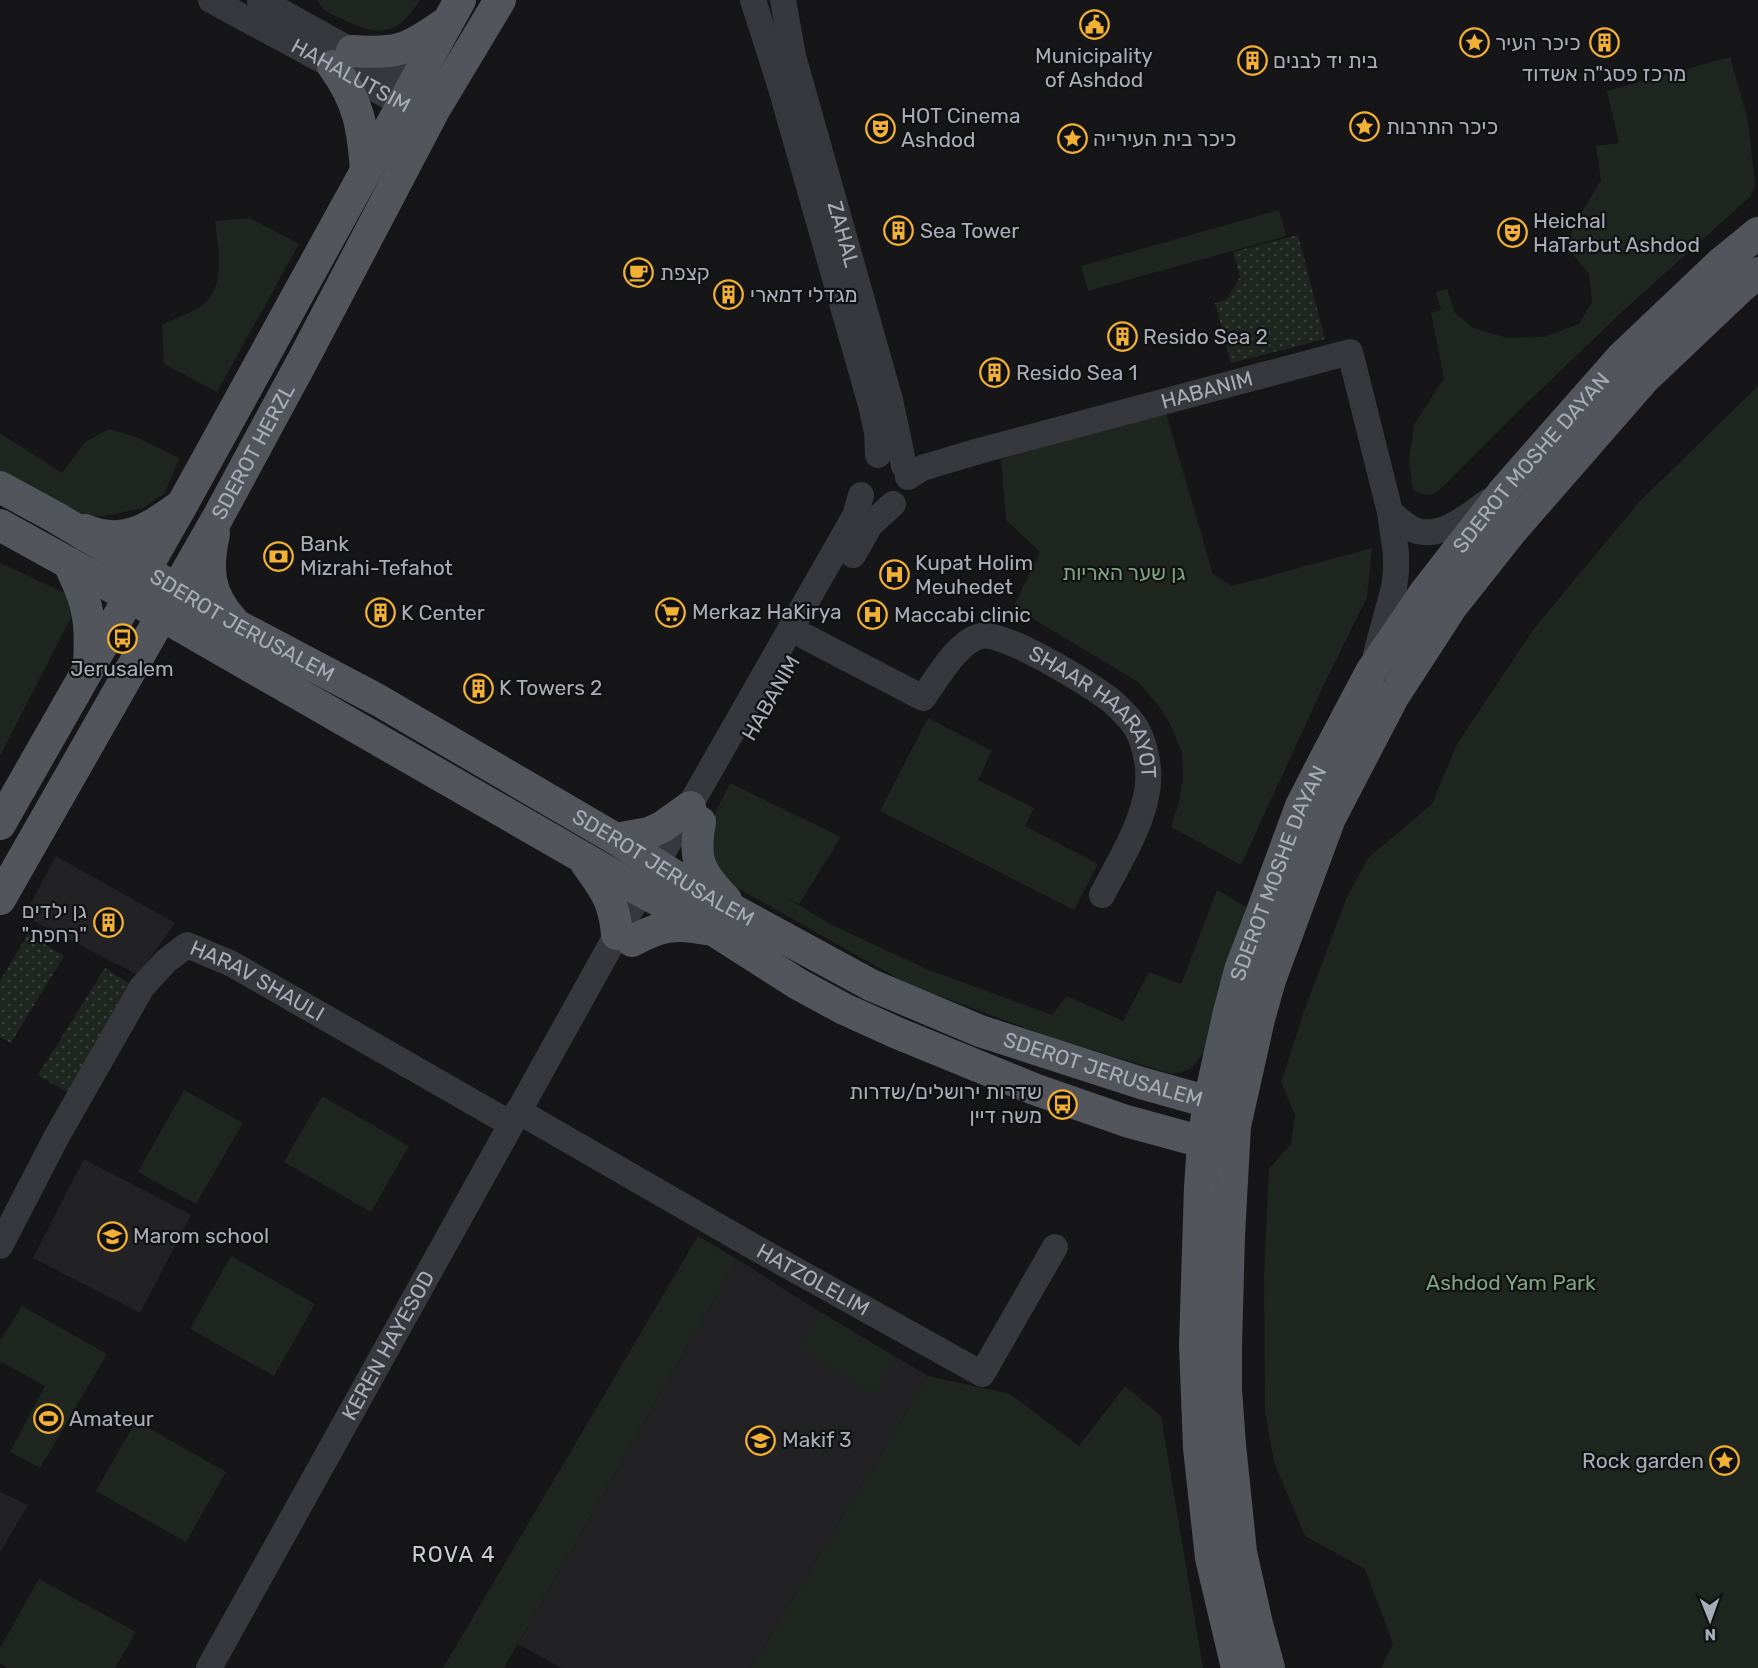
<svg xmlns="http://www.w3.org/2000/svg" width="1758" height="1668" viewBox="0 0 1758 1668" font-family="Rubik,'Noto Sans Hebrew',sans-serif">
	<defs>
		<pattern id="grass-dots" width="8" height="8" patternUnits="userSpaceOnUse" patternTransform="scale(1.5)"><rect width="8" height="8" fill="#1e261f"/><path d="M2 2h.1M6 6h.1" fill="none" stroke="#3c433d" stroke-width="1.8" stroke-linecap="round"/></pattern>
	</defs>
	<rect width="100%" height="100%" fill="#161618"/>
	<path fill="#222225" d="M56 856 175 923 138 975 24 916Z
		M84 1159 191 1215 140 1313 33 1258Z
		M737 1259 820 1312 928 1376 751 1668H561L518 1644Z
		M0 1492 28 1505 0 1552Z"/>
	<path fill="url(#grass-dots)" d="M1298 235 1325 339 1231 363 1215 303 1226 300 1240 277 1233 252Z
		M28 934 64 956 11 1043 0 1037V981Z
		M105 968 136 988 70 1094 38 1075Z"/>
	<path fill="#1e261f" d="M317 0H420C396 37 380 37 342 19 330 13 323 12 317 0Z
		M1730 57 1748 121 1755 183 1751 196 1624 310 1530 400 1446 484C1433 495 1429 499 1413 490L1409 459 1414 425 1444 378 1431 313 1441 310 1436 292 1447 289 1455 313 1473 328 1507 338 1544 337 1579 324 1592 302 1589 274 1568 248 1573 227 1601 180 1596 146 1619 143 1607 91Z
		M1279 210 1286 236 1088 291 1081 266Z
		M250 218 299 244 217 392 164 364 162 325C171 320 198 310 204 304 226 285 218 246 215 221Z
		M1758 386V1668H1381L1393 1644 1365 1569 1305 1536 1274 1462 1265 1411 1264 1274 1269 1169 1291 1144 1295 1115 1281 1082 1304 1011 1346 899 1368 858 1432 804 1457 744 1533 630 1639 502Z
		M1166 413 1213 574 1232 586 1372 548 1367 597 1328 676 1241 865 1171 827 1179 802 1183 778 1182 752 1170 724 1159 706 1138 682 1013 607 1040 552 1006 520 1001 459Z
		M109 429 136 437 179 458 165 493 143 508 104 516 68 517 0 476V433L62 473 85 442Z
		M0 563 80 600 0 756Z
		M928 718 992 751 978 780 1034 808 1025 826 1098 864 1074 910 880 811Z
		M730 783 841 837 799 904 787 898 832 925 924 968 1052 1015 1067 996 1123 1021 1149 972 1181 984 1217 890 1255 912 1208 1047 1191 1069 1172 1074 1053 1038 910 985 714 875 706 831Z
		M184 1090 243 1123 196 1204 138 1172Z
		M322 1096 409 1146 371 1212 284 1162Z
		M698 1236 737 1259 504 1668H443Z
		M231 1256 315 1304 274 1376 190 1329Z
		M22 1306 107 1354 40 1468 10 1452 45 1386 0 1361V1341Z
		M820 1312 897 1358 875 1394 798 1349Z
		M928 1376 1010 1394 1079 1446 1125 1386 1161 1416 1203 1668H751Z
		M136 1421 226 1472 186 1542 96 1491Z
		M39 1579 136 1632 115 1668H8L0 1663V1648Z"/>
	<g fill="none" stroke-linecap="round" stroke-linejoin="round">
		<g stroke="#37383d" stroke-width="26">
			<path id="s1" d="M211 0 403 104 417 110H434L426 95 414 83 352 51 260 0"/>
			<path d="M753 0 781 88 871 405 877 432 878 455"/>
			<path id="s2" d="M783 0 793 56 890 400 904 466"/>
			<path id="s3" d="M908 477 922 468 979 451 1350 352 1390 512 1396 553V571L1394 588 1376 654"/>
			<path d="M1390 512C1398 519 1407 528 1417 531 1444 538 1469 515 1489 501"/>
			<path d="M853 555 870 525 893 504"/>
			<path id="s4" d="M806 637 923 698C937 679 956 643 980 636 1004 630 1092 686 1113 702 1119 708 1127 715 1132 722 1142 734 1146 752 1148 768 1152 811 1121 858 1102 895"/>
			<path id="s5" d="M518 1111 754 1247 982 1374 1055 1247"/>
			<path id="s6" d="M0 1246 57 1136 142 987 166 961 187 945 232 964 511 1124"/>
			<path id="s7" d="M209 1668 641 891 855 516 861 495"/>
		</g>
		<g stroke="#53555c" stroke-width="32">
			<path d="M352 51C398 54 407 50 444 24"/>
			<path d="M333 66C359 102 363 128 366 171"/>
			<path id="s8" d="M0 487 55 517 238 626 378 700 616 839 700 892 871 985 980 1031 1141 1083 1209 1102 1224 1116"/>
			<path d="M0 525 130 597 641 891 715 931 798 984 844 1009 897 1033 1034 1089 1126 1121 1203 1142 1221 1133"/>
			<path d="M85 530C123 546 149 529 179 507"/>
			<path d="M214 534C206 569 208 594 233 621"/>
			<path d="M69 563C74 575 80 587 84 599 91 621 90 644 89 666"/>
			<path d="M700 822C693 860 699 872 726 900"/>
			<path d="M0 824 182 505 460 0"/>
			<path d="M616 839 649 833 662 827 690 807"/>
			<path d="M586 863C605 890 614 900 617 934"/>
			<path id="s9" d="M0 899 218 517 304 358 434 110 500 0"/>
			<path d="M632 941C658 927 675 922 705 929"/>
			<path id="s10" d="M1237 1668 1211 1558 1199 1448 1195 1345 1200 1187 1203 1142 1209 1102 1229 1012 1240 970 1256 928 1301 806 1324 761 1371 672 1426 591 1504 491 1622 357 1720 264 1758 233"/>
			<path d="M1269 1668 1257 1624 1241 1552 1230 1445 1226 1390V1345L1229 1236 1235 1126 1259 1019 1270 980 1330 818 1393 697 1452 606 1514 528 1644 379 1741 287 1758 273"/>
		</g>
	</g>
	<defs>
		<symbol id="civic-ring" viewBox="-11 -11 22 22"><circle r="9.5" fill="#111113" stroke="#f2b134" stroke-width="1.5"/><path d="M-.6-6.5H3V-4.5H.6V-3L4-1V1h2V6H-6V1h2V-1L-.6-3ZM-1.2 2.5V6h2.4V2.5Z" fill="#f2b134"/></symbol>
		<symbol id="sight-ring" viewBox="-11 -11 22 22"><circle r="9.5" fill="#111113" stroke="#f2b134" stroke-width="1.5"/><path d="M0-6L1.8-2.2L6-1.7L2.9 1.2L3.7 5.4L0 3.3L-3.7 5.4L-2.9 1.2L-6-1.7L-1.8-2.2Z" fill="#f2b134"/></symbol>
		<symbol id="building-ring" viewBox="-11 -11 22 22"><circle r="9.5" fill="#111113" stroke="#f2b134" stroke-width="1.5"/><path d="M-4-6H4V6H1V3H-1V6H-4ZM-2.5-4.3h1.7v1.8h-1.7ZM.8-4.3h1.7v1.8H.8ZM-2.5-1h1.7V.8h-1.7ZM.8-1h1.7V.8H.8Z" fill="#f2b134"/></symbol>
		<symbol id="theatre-ring" viewBox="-11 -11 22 22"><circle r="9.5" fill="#111113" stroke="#f2b134" stroke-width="1.5"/><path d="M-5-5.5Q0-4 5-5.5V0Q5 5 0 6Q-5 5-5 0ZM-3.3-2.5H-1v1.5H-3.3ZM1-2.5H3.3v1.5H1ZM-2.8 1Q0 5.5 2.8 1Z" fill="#f2b134"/></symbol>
		<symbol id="cafe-ring" viewBox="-11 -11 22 22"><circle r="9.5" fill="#111113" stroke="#f2b134" stroke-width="1.5"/><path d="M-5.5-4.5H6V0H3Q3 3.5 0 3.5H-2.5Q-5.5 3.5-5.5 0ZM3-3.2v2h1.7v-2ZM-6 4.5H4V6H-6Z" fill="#f2b134"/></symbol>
		<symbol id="bank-ring" viewBox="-11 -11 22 22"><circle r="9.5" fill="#111113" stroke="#f2b134" stroke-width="1.5"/><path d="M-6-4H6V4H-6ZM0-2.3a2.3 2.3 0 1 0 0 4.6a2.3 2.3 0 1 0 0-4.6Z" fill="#f2b134"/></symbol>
		<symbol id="hospital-ring" viewBox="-11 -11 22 22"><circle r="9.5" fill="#111113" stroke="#f2b134" stroke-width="1.5"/><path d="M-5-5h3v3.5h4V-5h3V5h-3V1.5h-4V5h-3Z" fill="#f2b134"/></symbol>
		<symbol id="supermarket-ring" viewBox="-11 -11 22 22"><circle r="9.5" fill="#111113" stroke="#f2b134" stroke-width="1.5"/><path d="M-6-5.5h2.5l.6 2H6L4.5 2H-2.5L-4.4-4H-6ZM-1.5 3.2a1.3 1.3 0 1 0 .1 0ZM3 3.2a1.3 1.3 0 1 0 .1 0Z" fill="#f2b134"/></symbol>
		<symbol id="bus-ring" viewBox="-11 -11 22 22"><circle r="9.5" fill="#111113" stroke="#f2b134" stroke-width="1.5"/><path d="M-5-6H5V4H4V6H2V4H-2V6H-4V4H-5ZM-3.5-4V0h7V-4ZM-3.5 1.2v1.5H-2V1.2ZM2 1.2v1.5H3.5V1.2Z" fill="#f2b134"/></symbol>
		<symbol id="school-ring" viewBox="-11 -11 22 22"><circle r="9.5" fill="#111113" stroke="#f2b134" stroke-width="1.5"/><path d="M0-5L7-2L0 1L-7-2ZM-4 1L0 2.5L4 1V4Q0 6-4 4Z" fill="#f2b134"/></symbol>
		<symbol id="stadium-ring" viewBox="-11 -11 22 22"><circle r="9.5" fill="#111113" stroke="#f2b134" stroke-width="1.5"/><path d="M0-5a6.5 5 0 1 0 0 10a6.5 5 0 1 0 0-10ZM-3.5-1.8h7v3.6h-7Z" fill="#f2b134"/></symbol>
	</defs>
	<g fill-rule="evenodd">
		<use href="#civic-ring" x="1078" y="8" width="33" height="33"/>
		<use href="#sight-ring" x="1458" y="26" width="33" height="33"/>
		<use href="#building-ring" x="1588" y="26" width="33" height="33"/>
		<use href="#building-ring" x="1236" y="44" width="33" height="33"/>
		<use href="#sight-ring" x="1348" y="110" width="33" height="33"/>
		<use href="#theatre-ring" x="864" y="112" width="33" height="33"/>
		<use href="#sight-ring" x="1056" y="122" width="33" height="33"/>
		<use href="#building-ring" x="882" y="214" width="33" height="33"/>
		<use href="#theatre-ring" x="1496" y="216" width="33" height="33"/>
		<use href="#cafe-ring" x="622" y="256" width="33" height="33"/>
		<use href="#building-ring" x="712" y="278" width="33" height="33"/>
		<use href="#building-ring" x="1106" y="320" width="33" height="33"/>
		<use href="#building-ring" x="978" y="356" width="33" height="33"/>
		<use href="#bank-ring" x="262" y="540" width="33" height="33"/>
		<use href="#hospital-ring" x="878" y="558" width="33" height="33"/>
		<use href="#supermarket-ring" x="654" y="596" width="33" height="33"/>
		<use href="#building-ring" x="364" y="596" width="33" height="33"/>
		<use href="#hospital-ring" x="856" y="598" width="33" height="33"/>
		<use href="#bus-ring" x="106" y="622" width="33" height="33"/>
		<use href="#building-ring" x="462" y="672" width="33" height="33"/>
		<use href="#building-ring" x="92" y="906" width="33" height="33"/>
		<use href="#bus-ring" x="1046" y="1088" width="33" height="33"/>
		<use href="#school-ring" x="96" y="1220" width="33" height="33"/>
		<use href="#stadium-ring" x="32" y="1402" width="33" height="33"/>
		<use href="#school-ring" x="744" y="1424" width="33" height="33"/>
		<use href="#sight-ring" x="1708" y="1444" width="33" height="33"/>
	</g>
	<g text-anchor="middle" stroke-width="4.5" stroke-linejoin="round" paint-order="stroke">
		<g font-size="21" fill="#a8adb8" stroke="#111113" text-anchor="start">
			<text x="1495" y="50">כיכר העיר</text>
			<text x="1094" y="63" text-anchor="middle">Municipality<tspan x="1094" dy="24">of Ashdod</tspan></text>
			<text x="1273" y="68">בית יד לבנים</text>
			<text x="1604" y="81" text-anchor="middle">מרכז פסג"ה אשדוד</text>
			<text x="901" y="123">HOT Cinema<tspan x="901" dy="24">Ashdod</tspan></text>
			<text x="1386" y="134">כיכר התרבות</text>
			<text x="1093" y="146">כיכר בית העירייה</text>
			<text x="1533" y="228">Heichal<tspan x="1533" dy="24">HaTarbut Ashdod</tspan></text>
			<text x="920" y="238">Sea Tower</text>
			<text x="660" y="280">קצפת</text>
			<text x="750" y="302">מגדלי דמארי</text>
			<text x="1143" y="344">Resido Sea 2</text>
			<text x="1016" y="380">Resido Sea 1</text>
			<text x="300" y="551">Bank<tspan x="300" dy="24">Mizrahi-Tefahot</tspan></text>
			<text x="915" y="570">Kupat Holim<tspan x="915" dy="24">Meuhedet</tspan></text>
			<text x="692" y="619">Merkaz HaKirya</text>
			<text x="401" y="620">K Center</text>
			<text x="894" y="622">Maccabi clinic</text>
			<text x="122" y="676" text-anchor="middle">Jerusalem</text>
			<text x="499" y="695">K Towers 2</text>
			<text x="87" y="918" text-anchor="end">גן ילדים<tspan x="87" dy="24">"רחפת"</tspan></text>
			<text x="1042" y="1099" text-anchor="end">שדרות ירושלים/שדרות<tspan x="1042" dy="24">משה דיין</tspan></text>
			<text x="133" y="1243">Marom school</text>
			<text x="69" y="1426">Amateur</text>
			<text x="782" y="1447">Makif 3</text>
			<text x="1704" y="1468" text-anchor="end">Rock garden</text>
		</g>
		<g font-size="21" fill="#a8adb8" stroke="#111113">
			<text dy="7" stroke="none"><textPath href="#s1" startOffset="159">HAHALUTSIM</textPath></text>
			<text dy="7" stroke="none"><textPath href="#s2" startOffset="242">ZAHAL</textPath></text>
			<text dy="7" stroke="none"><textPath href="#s3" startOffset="312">HABANIM</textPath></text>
			<text dy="7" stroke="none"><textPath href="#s9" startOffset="514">SDEROT HERZL</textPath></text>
			<text dy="7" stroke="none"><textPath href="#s10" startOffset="1296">SDEROT MOSHE DAYAN</textPath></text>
			<text dy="7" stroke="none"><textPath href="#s8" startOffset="279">SDEROT JERUSALEM</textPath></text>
			<text transform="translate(771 698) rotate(-60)" y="7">HABANIM</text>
			<text dy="7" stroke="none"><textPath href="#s4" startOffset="363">SHAAR HAARAYOT</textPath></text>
			<text dy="7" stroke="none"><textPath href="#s8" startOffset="765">SDEROT JERUSALEM</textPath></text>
			<text dy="7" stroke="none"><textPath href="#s10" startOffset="810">SDEROT MOSHE DAYAN</textPath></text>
			<text dy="7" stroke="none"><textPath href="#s6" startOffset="436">HARAV SHAULI</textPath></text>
			<text dy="7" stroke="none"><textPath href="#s8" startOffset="1251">SDEROT JERUSALEM</textPath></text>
			<text dy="7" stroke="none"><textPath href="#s5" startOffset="340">HATZOLELIM</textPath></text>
			<text dy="7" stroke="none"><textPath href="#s7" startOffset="369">KEREN HAYESOD</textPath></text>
		</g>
		<g font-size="21" fill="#7fa381" stroke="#111113">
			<text x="1124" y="580">גן שער האריות</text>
			<text x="1511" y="1290">Ashdod Yam Park</text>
		</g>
		<g font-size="22" letter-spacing="1.5" fill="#c9ccd4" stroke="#111113">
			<text x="454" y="1562">ROVA 4</text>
		</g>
	</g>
	<g transform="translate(1710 1620) rotate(179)" stroke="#111113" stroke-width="4.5" paint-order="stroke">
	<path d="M0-4.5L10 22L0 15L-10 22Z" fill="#a8adb8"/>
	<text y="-9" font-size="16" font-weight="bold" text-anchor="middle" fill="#a8adb8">N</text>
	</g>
</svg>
